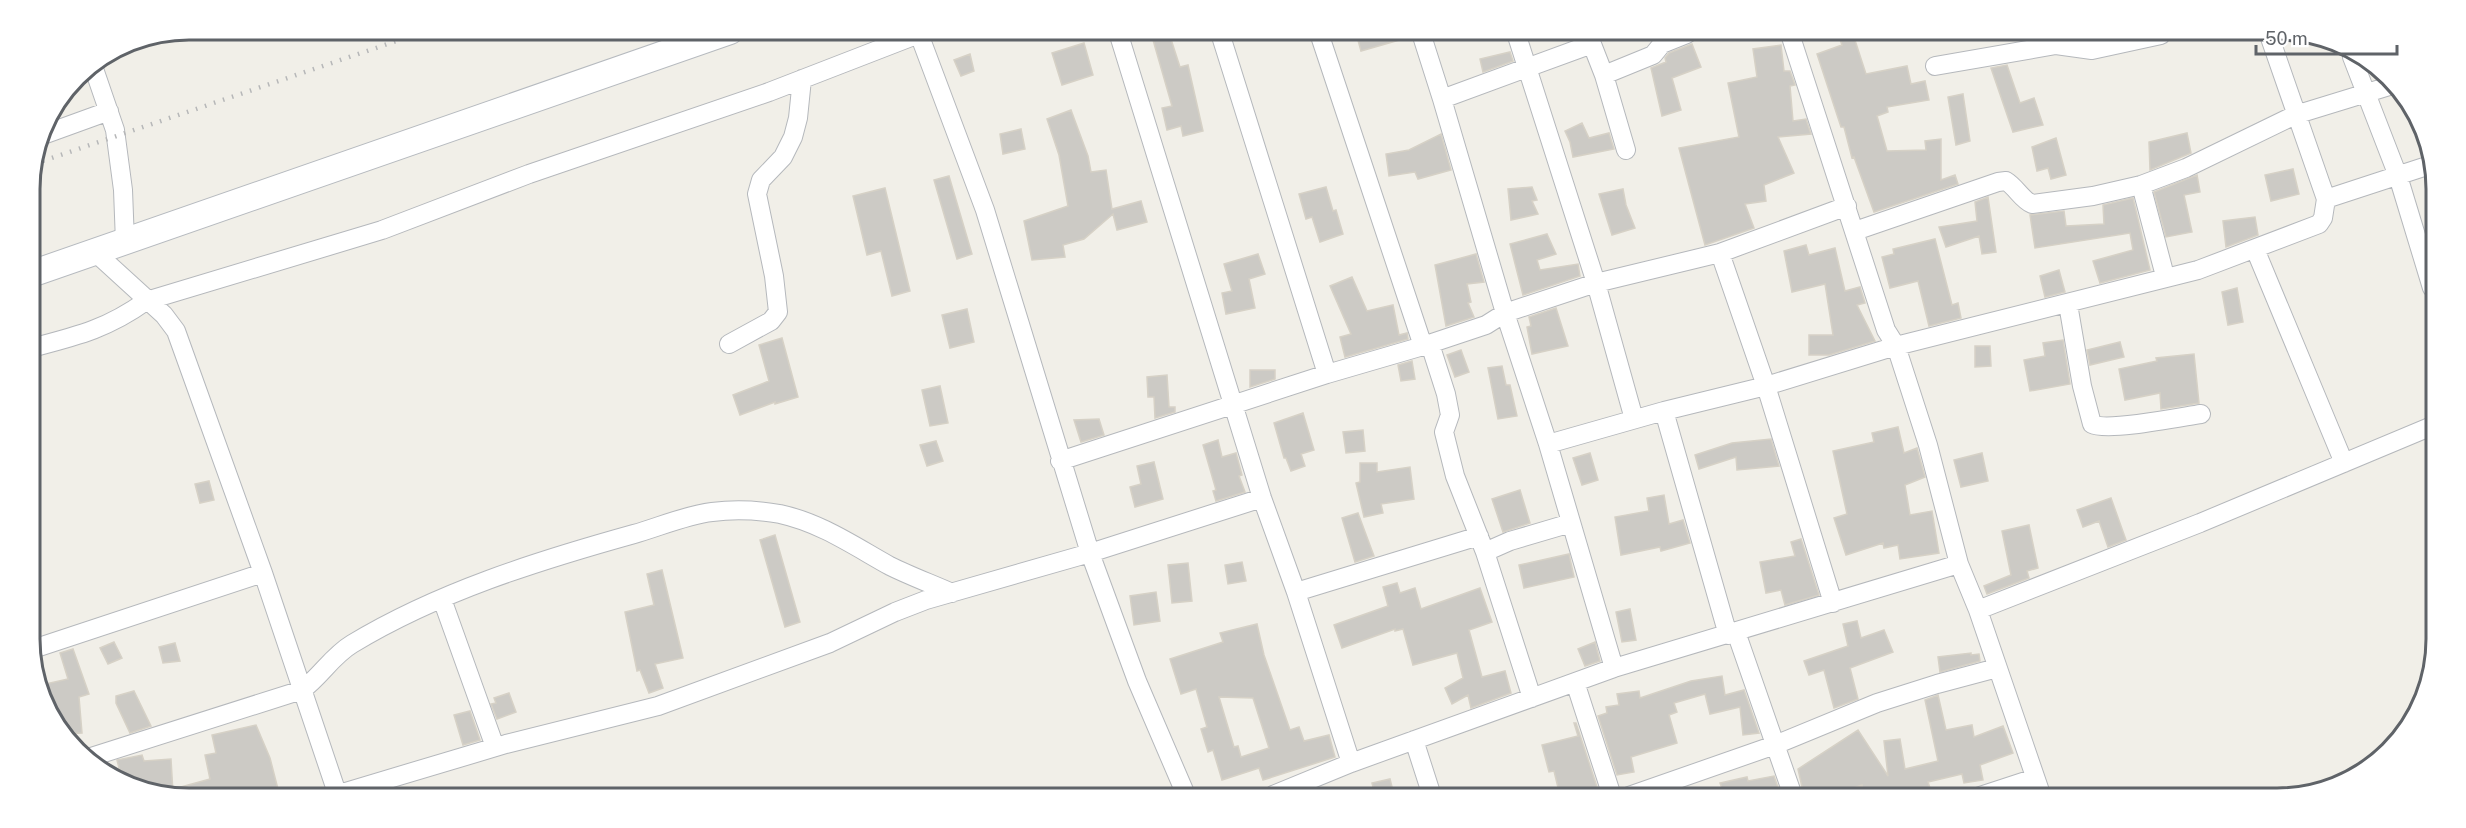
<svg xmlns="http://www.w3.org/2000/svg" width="2466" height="828" viewBox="0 0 2466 828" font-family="'Public Sans',sans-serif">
	<rect width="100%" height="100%" fill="#f1efe8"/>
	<path fill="#cccac5" stroke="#d6d1c6" stroke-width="1.5" fill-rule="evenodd" d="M1151 33H1169L1180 67 1188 65 1203 131 1183 136 1181 126 1167 130 1162 108 1172 106Z
		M1356 33H1409L1410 37 1361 51Z
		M1838 34H1853L1866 74 1907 66 1911 84 1925 81 1929 100 1887 107 1888 112 1877 116 1887 151 1926 150 1925 141 1941 139V180L1955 175 1958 184 1874 212 1854 157 1852 158 1844 127H1841L1817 54 1842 45Z
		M1084 43 1093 75 1062 85 1052 53Z
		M1692 44 1701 67 1672 78 1681 110 1662 116 1651 68 1666 62 1665 58 1669 53Z
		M1781 45 1784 71H1790L1795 85 1790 86 1793 121 1806 119 1811 134 1778 137 1794 173 1764 185 1766 201 1745 204 1754 228 1705 245 1679 148 1739 137 1728 83 1757 77 1753 49Z
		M1510 52 1513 61 1483 72 1480 59Z
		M970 54 974 71 961 76 954 60Z
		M2007 65 2020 103 2034 98 2043 125 2013 132 1991 68Z
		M1963 94 1970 141 1956 145 1948 97Z
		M1071 110 1088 156 1091 172 1106 170 1112 209 1141 201 1147 222 1117 230 1113 214 1084 239 1063 245 1065 257 1032 260 1024 221 1068 206 1059 155 1047 119Z
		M1582 123 1589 138 1609 133 1614 149 1573 157 1570 142 1565 131Z
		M1021 129 1025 149 1003 154 1000 134Z
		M2187 133 2191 153 2150 170 2149 142Z
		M1441 134 1451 170 1418 179 1415 172 1389 176 1386 154 1409 150Z
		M2056 138 2066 175 2051 179 2048 168 2037 171 2032 147Z
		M2293 169 2299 194 2271 201 2265 175Z
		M2197 175 2200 192 2184 195 2192 232 2166 237 2154 192Z
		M949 176 972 254 957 259 934 180Z
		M1326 187 1333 211 1336 210 1343 234 1320 242 1312 217 1306 219 1299 194Z
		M1532 187 1537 200 1532 201 1538 214 1511 220 1508 189Z
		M885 188 910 291 892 296 881 251 867 255 853 196Z
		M1623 189 1626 205 1635 228 1612 235 1599 194Z
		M1988 197 1996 252 1982 254 1979 236 1946 247 1939 227 1977 221 1975 202Z
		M2133 198 2150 270 2100 283 2093 261 2133 250 2130 233 2035 248 2030 215 2064 211 2066 226 2104 224 2103 205Z
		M2255 217 2258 235 2226 247 2223 221Z
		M1547 234 1556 254 1537 260 1540 270 1578 264 1580 276 1523 295 1510 244Z
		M1935 239 1952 305 1958 303 1961 318 1929 326 1918 281 1890 288 1882 257 1894 254 1893 249Z
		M1806 245 1809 255 1835 248 1845 291 1860 287 1865 303 1857 305 1875 341 1829 355H1809V335H1833L1825 284 1792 292 1784 251Z
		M1258 254 1265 274 1249 279 1255 308 1226 314 1222 293 1232 291 1224 264Z
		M1476 254 1484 282 1467 284 1471 302 1468 303 1474 317 1446 326 1435 265Z
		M2059 270 2065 292 2045 297 2040 276Z
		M1352 277 1367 311 1393 305 1399 335 1407 333 1408 339 1345 357 1340 337 1351 334 1330 286Z
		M2237 288 2243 322 2228 325 2222 292Z
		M1556 308 1568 346 1532 354 1527 327 1531 326 1529 317Z
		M967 309 974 342 950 348 942 315Z
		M782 338 798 397 775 404V402L740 415 733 395 769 381 759 345Z
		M2063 340 2070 384 2030 391 2024 360 2045 356 2043 343Z
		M2120 342 2124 357 2090 365 2087 350Z
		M1975 346H1990L1991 366 1975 367Z
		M1461 350 1469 372 1455 377 1447 355Z
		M2194 354 2199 403 2161 409 2160 393 2125 400 2119 369 2157 361 2156 358Z
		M1412 361 1415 379 1401 381 1398 365Z
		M1502 366 1506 385H1510L1517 416 1498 419 1488 368Z
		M1250 370H1275V379L1250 387Z
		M1167 375 1169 407H1175V412L1155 418 1154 397H1148L1147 377Z
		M940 386 948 423 930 426 922 390Z
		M1303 413 1314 450 1301 454 1305 466 1291 471 1286 458H1284L1274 423Z
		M1099 419 1104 435 1081 442 1074 420Z
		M1898 427 1904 453 1917 448 1925 477 1905 485 1910 515 1932 511 1939 553 1900 559 1898 545 1884 548 1883 543 1846 555 1834 518 1847 514 1833 451 1874 442 1872 433Z
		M1363 430 1365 451 1346 453 1343 432Z
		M1771 439 1779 466 1737 470 1736 457 1699 469 1695 455 1732 443Z
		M1218 440 1222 457 1236 453 1242 475 1239 476 1245 492 1216 501 1213 491 1216 490 1203 445Z
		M936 441 943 461 927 466 920 445Z
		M1590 453 1598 480 1582 485 1573 458Z
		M1982 453 1988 481 1961 487 1954 460Z
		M1154 462 1163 499 1135 507 1130 487 1141 484 1137 466Z
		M1360 463H1377V472L1410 467 1414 499 1381 504 1383 513 1364 517 1356 483 1360 482Z
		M209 481 214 500 200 503 195 484Z
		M1520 490 1530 523 1503 532 1492 499Z
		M1664 495 1669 524 1683 520 1690 543 1661 551 1660 547 1621 555 1615 517 1649 511 1647 498Z
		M2111 498 2126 540 2108 547 2099 521 2083 527 2077 510Z
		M1358 513 1374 556 1355 562 1342 518Z
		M2029 525 2038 568 2027 571 2029 578 1987 594 1984 586 2011 575 2002 531Z
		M775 535 800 622 785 627 760 540Z
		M1801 539 1819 595 1785 605 1781 590 1766 593 1760 562 1795 556 1791 542Z
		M1569 554 1574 577 1524 588 1519 565Z
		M1242 562 1246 581 1228 584 1225 565Z
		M1188 563 1192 601 1172 603 1168 565Z
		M662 570 683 658 655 664 663 688 649 693 640 670 637 671 625 612 654 605 647 574Z
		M1397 583 1400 593 1415 588 1421 609 1480 588 1492 622 1469 630 1482 677 1505 671 1511 693 1471 708 1468 695 1452 704 1445 688 1463 678 1457 653 1413 665 1403 629 1395 631V629L1342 648 1334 625 1388 606 1383 587Z
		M1156 592 1160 621 1134 625 1130 596Z
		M1630 609 1636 640 1622 642 1616 612Z
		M1857 621 1861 638 1884 630 1893 652 1850 668 1858 699 1834 708 1824 670 1809 675 1804 661 1848 646 1843 624Z
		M1257 624 1264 655 1290 730 1299 727 1304 741 1329 735 1335 757 1263 780 1259 768 1222 780 1213 750 1208 752 1201 729 1207 727 1196 689 1181 694 1170 659 1223 642 1220 633ZM1219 697 1253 698 1269 748 1241 757 1238 746 1234 747Z
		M114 642 122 658 108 664 100 648Z
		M1595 642 1600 661 1585 666 1578 649Z
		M175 643 180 661 163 663 159 647Z
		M73 649 89 694 79 697 82 733 65 734 41 685 68 679 60 653Z
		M1971 653V655L1979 654 1980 661 1940 672 1938 657Z
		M1722 676 1725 695 1744 690 1759 733 1743 735 1740 707 1710 714 1705 694 1674 703 1677 712 1669 715 1677 743 1631 757 1634 772 1617 775 1598 716 1607 713 1606 707 1619 705 1617 694 1639 691 1640 698 1691 681Z
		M134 691 151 726 130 733 116 703V696Z
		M509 693 516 712 497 719 491 704 496 703 494 698Z
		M1938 695 1946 730 1972 725 1974 737 2003 726 2013 753 1980 765 1983 780 1964 783 1962 774 1928 782 1933 797H1864L1862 785 1827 797 1804 796 1798 769 1858 730 1888 776 1884 741 1900 739 1905 769 1938 761 1925 700Z
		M470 711 480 740 463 745 454 715Z
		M1574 723H1576L1600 796H1560L1554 771 1549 772 1542 745 1578 736Z
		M256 725 270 758 279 793H178L177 788 210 779 205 755 216 753 212 735Z
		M142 755 144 761 171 759 173 793 148 792 121 776 117 760Z
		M1774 776 1781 796H1725L1720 783 1747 777 1748 781Z
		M1390 779 1394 795H1375L1372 783Z"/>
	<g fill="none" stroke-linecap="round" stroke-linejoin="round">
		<defs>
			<path id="street" d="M1118 32 1262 498 1296 592 1351 763
				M1220 33 1327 374
				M1319 33 1423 346
				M1421 33 1442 99 1505 313 1548 444 1614 668
				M1516 33 1596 283 1634 419
				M919 34 985 210 1090 553 1137 681 1186 795
				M1588 34 1604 75 1626 150
				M1790 34 1886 330 1896 346 1928 445 1959 564 1978 610 2042 797
				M2352 57 2398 176 2432 288
				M93 66 115 130 123 190 125 242
				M1935 66 2056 45 2092 50 2161 35
				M1604 75 1653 55 1662 44 1687 34
				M1442 99 1592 44
				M40 136 109 111
				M2141 185 2165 276
				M2326 199 2433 164
				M1855 231 1998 182 2006 181C2016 187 2022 200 2032 204L2093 196 2141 185 2186 168 2295 115 2396 84
				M2255 249 2344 463
				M95 252 164 315 176 331 263 573 337 793
				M1720 253 1766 386 1833 603
				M2068 304 2082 386 2092 424C2107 432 2181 417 2201 414
				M729 344 771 321 778 312 774 276 757 194 761 180 783 157 793 137 798 118 802 79
				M1430 344 1446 394 1450 415 1444 432 1455 476 1485 552 1532 698
				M31 348C77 336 107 329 146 301L382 230 529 174 769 92 924 32
				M1664 411 1728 635
				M1548 444 1664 411 1766 386 1896 346 2198 270 2319 224 2323 218 2326 199 2269 35
				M1060 461 1327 374 1423 346 1486 325 1505 313 1596 283 1720 253 1847 206
				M1485 552 1510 541 1571 523
				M1296 592 1479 536
				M442 599 495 747
				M1978 610 2200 523 2432 426
				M1736 632 1793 796
				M33 649 263 573
				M1575 682 1612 796
				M1414 740 1432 796
				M91 757 302 690C321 676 332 656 352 644 438 592 537 561 634 534 659 527 686 515 712 512 735 509 757 510 780 514 821 523 854 546 890 566 910 576 932 584 952 593
				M342 793 506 744 658 706 830 643 895 612 926 600 1090 553 1262 498
				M1273 795 1351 763 1614 668 1959 564
				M1629 796 1775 745 1877 703 1937 684 1997 668
				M1977 797 2035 778"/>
			<path id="secondary" d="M31 274 730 31"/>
		</defs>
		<use href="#street" stroke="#b5b8bc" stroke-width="20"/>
		<use href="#secondary" stroke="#b6babf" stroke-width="28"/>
		<use href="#street" stroke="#fff" stroke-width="18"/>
		<use href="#secondary" stroke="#fff" stroke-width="26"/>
		<path stroke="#b6b7b8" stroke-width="4.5" stroke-dasharray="1.5 8" stroke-linecap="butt" d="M34 164 426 31"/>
	</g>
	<path d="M0 0H2466V828H0ZM189 40H2277A149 149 0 0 1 2426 189V639A149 149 0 0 1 2277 788H189A149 149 0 0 1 40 639V189A149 149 0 0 1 189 40Z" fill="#fff" fill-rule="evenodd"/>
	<path fill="none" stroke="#5f6368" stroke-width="3" d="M189 40H2277A149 149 0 0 1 2426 189V639A149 149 0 0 1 2277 788H189A149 149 0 0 1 40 639V189A149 149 0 0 1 189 40Z"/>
	<path d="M2256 45v9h141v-9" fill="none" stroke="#5f6368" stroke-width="3"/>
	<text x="2265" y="45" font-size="18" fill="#5f6368" stroke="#ffffff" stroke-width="4.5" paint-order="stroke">50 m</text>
</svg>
